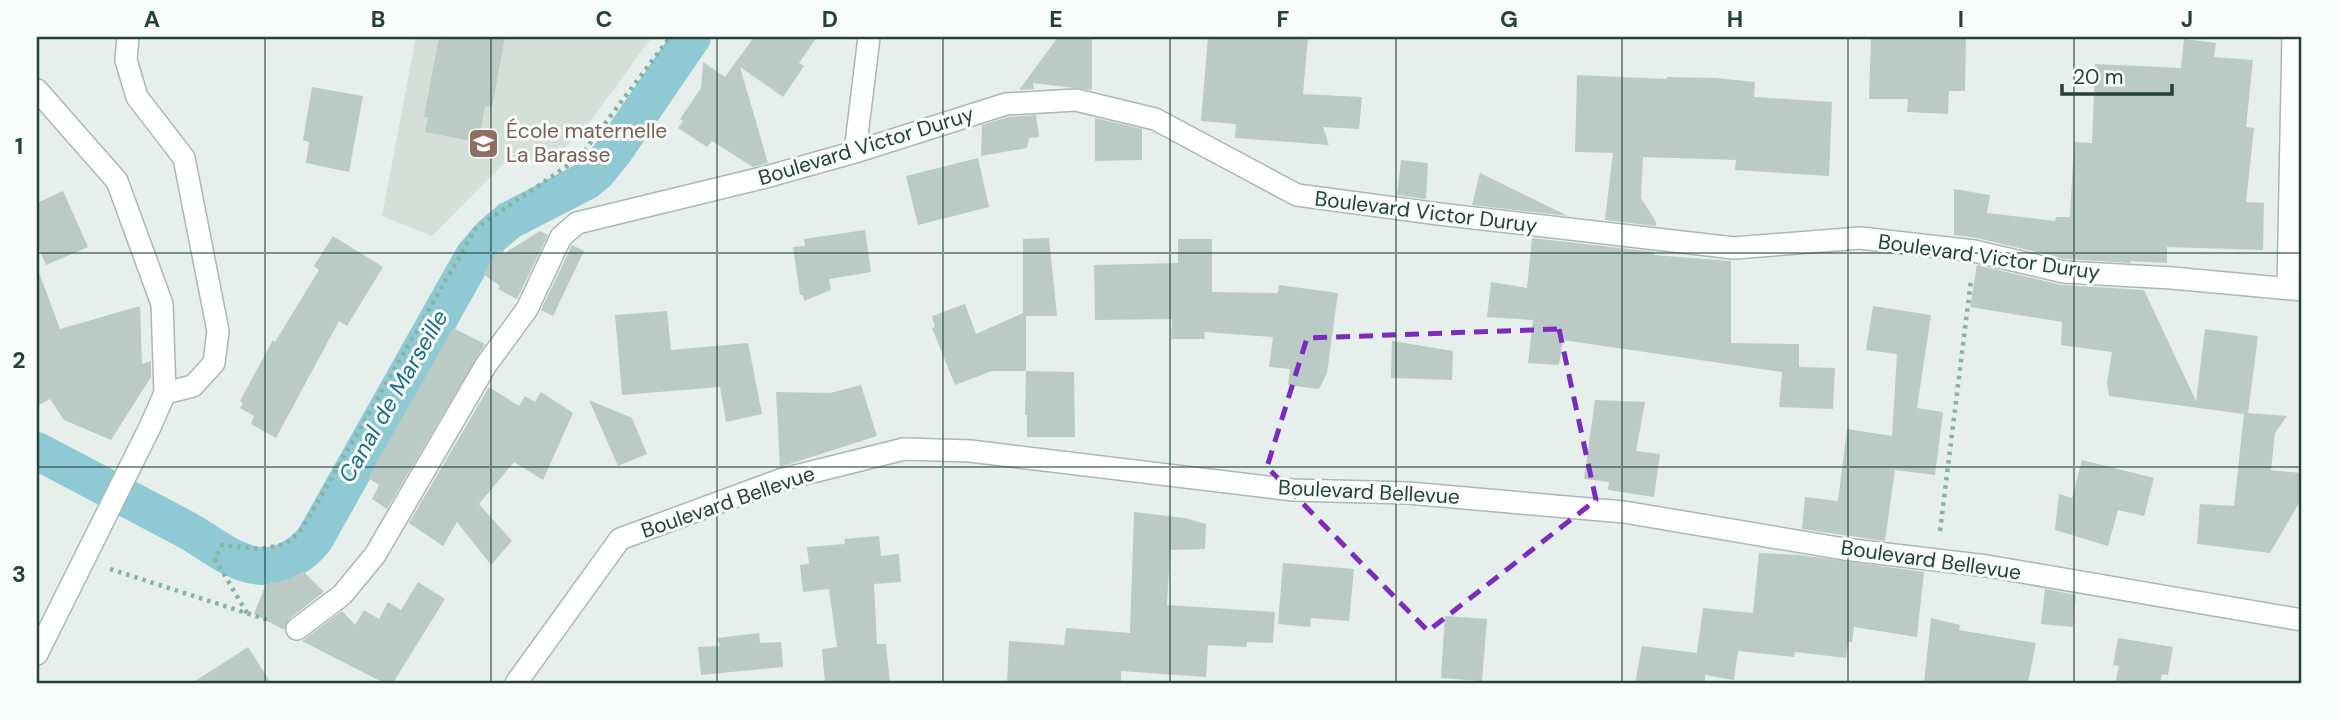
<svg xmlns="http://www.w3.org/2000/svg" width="2339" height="720" viewBox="0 0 2339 720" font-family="'DM Sans',sans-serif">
	<rect width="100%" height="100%" fill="#e6efeb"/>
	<path fill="#d4dfda" d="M416 37H652L583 131 556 155 503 164 432 236 382 216Z"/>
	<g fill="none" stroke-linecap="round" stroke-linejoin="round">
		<path stroke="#8ec9d4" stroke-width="38" d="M37 451C86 477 136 503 185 529 209 542 234 565 262 566 283 567 301 555 314 540L474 256 492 235 510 220 586 181 597 172 614 151 692 37"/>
	</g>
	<path fill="#bbcac4" d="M439 37H505L492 107 485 106 480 135 473 133 472 141 425 132 428 117H424Z
		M754 37H817L799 63 804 66 783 97 740 67 768 163 753 167 712 141 707 147 678 128 683 121 680 119 701 88 703 62 725 77Z
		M1058 37H1092V90L1033 83 1034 89 1019 90Z
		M1208 37H1308L1303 94 1362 97 1359 129 1323 127 1329 145 1235 138 1236 124 1201 121Z
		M1871 37H1966L1965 91H1949L1948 114 1907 112 1908 99H1869Z
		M2184 39 2216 43 2214 57 2253 60 2246 127 2254 128 2246 202 2264 203 2263 250 2167 247V263L2130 261 2131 263 2066 259 1977 238 1954 235V189L1990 195 1987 213 2055 221 2056 217H2070L2074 142 2092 143 2095 64 2181 68Z
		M1577 75 1667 79V77L1716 78 1755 82 1754 97 1832 102 1829 176 1735 170 1736 160 1643 157 1641 198 1656 222V226L1605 220 1613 153 1575 152Z
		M312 87 363 96 349 172 306 163 309 142 303 140Z
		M1036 115 1039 137 1029 138 1027 148 981 156 982 125 1008 117Z
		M1095 118 1142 129V160L1095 161Z
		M978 158 989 207 918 225 906 176Z
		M1401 160 1428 163 1426 199 1397 195Z
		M1480 173 1568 216 1472 205Z
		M63 191 88 247 46 265 37 244V203Z
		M865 230 871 272 829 279 831 290 804 301 803 295H800L793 247 805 246 804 239Z
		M540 231 548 235 517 299 498 289 500 286 483 274 499 249 505 253Z
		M333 236 383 267 347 326 339 321 276 438 251 424 254 416 240 408 243 403 240 401 273 340 275 342 319 270 314 266Z
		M1049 238 1057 316H1026V371L1074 372 1075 437H1027V415H1025L1026 371H992L955 385 932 328 935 327 932 316 965 304 976 334 1023 313V239Z
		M1532 238 1655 252 1654 255 1731 261V343L1799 344V367L1835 368 1833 409 1779 407 1782 372 1563 340 1559 365 1528 363 1533 320 1487 317 1491 282 1527 288Z
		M1178 239H1212V292L1278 293 1279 285 1338 293 1327 373 1319 389 1288 385 1290 369 1269 367 1273 337 1204 332 1205 339H1171L1172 319 1095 320 1094 265 1178 263Z
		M572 245 584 251 553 316 541 310Z
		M1977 265 2061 285 2144 290 2196 401 2205 329 2258 336 2248 413 2287 416 2275 433 2271 470 2302 473V498L2270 553 2197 544 2200 504 2234 506 2244 414 2109 396 2107 383 2112 352 2061 345 2062 322 1970 307Z
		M37 275H40L60 329 140 306 142 364 151 361V377L111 440 64 420 50 399 37 406Z
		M1873 306 1931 315 1917 408 1943 412 1935 475 1895 470 1885 541 1802 529 1805 497 1838 501 1847 429 1892 436 1897 354 1866 350Z
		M667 311 671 350 748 343 762 414 726 422 720 387 622 395 615 315Z
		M453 328 485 344 387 509 372 499 379 485 368 478Z
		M1392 341 1453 351 1452 380 1391 378Z
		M861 385 877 436 780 467 776 392 830 393Z
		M489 387 519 406 525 396 535 402 541 392 573 413 543 480 514 462 479 504 512 541 491 565 457 522 443 546 409 523Z
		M589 400 632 418 647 454 618 466Z
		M1595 400 1645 402 1636 451 1660 454 1654 497 1608 490 1609 482 1584 479Z
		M2082 460 2154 478 2144 516 2118 510 2108 546 2055 530 2059 494 2072 498Z
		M1134 512 1185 518 1206 524 1205 549 1170 550 1167 605 1275 612 1273 643 1247 642 1246 647 1208 645 1206 677 1121 671V683H1007L1009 641 1064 645 1066 628 1130 633Z
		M879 536 881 556 899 554 901 582 874 584 877 644H886L890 683H825L822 649 837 647 829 589 803 592 800 565 809 564 807 547 845 544 844 539Z
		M1759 553 1799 555 1924 572 1917 637 1854 627 1852 642H1848L1846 658 1795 652 1794 657 1738 651 1734 680 1705 675V683H1635L1642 646 1697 653 1703 608 1753 613Z
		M1283 563 1354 569 1349 621 1311 618 1310 627 1278 624Z
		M303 571 324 592 289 619 284 630 254 614 266 584 290 579Z
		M418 582 445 599 393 683H384L302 641 342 611 355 625 364 610 379 619 388 602 401 610Z
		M2045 589 2076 595 2073 627 2041 624Z
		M1445 616 1487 619 1482 681 1441 678Z
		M1931 618 1960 625 1959 630 2036 643 2028 683H1924Z
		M759 633 760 643 781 642 783 667 701 675 698 647 720 646 717 638Z
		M2118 638 2173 647 2168 675 2162 674 2160 683H2115L2119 666 2113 665Z
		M248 647 271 683H192Z"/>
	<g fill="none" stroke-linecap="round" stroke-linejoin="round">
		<defs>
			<path id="street" d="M128 37 126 60 137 97 184 158 218 331 214 363 193 386 165 393
				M37 90 117 181 162 304 165 393 150 427 37 654
				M855 152 869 37
				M2288 288 2293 37
				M297 629 342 595 375 555 486 365 527 309 561 237 577 223 766 177 855 152 1006 104 1076 100 1155 119 1297 195 1439 214 1734 248 1860 238 1974 251 2064 272 2172 278 2302 290
				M516 683 620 539 780 480 904 449 970 451 1293 490 1408 493 1624 512 1844 549 1987 566 2302 620"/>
		</defs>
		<use href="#street" stroke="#a8b8b2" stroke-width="24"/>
		<path stroke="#86b3a5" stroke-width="4.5" stroke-dasharray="3.5 5" stroke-linecap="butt" d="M1940 531 1971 280
			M110 569 271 621
			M247 613 215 559 222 545 261 549 286 544 302 529 476 228 579 158 670 37"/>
		<use href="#street" stroke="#fff" stroke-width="21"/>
	</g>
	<path fill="none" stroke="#7b2cbf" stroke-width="5" stroke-dasharray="14 9" stroke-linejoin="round" d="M1559 329 1596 500 1428 631 1267 467 1307 338Z"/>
	<path fill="none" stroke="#24423a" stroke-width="2" stroke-opacity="0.55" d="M265 37V683M491 37V683M717 37V683M943 37V683M1170 37V683M1396 37V683M1622 37V683M1848 37V683M2074 37V683M37 253H2302M37 467H2302"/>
	<defs>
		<symbol id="school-square" viewBox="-11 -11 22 22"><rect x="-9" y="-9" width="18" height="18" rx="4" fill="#8d6e63" stroke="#f7fbf9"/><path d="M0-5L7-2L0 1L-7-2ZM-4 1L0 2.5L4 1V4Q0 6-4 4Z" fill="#fff"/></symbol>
	</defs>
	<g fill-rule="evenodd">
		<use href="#school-square" x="466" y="126" width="35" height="35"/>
	</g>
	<g text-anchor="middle" stroke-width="6" stroke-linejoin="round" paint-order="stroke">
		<g font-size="21" fill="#785e54" stroke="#f7fbf9" text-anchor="start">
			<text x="506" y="138">École maternelle<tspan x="506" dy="24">La Barasse</tspan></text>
		</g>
		<g font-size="21" fill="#24423a" stroke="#f7fbf9">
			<text transform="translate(866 146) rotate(-17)" y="7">Boulevard Victor Duruy</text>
			<text transform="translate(1426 212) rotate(7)" y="7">Boulevard Victor Duruy</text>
			<text transform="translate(1989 257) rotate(8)" y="7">Boulevard Victor Duruy</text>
			<text transform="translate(1369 492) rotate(3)" y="7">Boulevard Bellevue</text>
			<text transform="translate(728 502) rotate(-19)" y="7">Boulevard Bellevue</text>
			<text transform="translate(1931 560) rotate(8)" y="7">Boulevard Bellevue</text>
		</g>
		<g font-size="23" font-style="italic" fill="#1c6f80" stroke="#f7fbf9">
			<text transform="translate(393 396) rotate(-60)" y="8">Canal de Marseille</text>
		</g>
	</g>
	<rect width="2339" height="720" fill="none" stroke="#f7fbf9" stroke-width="77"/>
	<path d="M2062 84v10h110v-10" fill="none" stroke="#24423a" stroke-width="3.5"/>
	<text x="2073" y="84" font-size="21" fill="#24423a" stroke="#f7fbf9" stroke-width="5" paint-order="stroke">20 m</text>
	<rect x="38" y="38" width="2262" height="644" fill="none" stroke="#24423a" stroke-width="2.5"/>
	<g font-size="23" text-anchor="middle" font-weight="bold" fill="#24423a">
		<text x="152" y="27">A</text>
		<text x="378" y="27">B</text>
		<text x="604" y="27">C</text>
		<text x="830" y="27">D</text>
		<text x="1056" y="27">E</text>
		<text x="1283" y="27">F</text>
		<text x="1509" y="27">G</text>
		<text x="1735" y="27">H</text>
		<text x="1961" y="27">I</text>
		<text x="2187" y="27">J</text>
		<text x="19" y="154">1</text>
		<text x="19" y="368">2</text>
		<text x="19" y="582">3</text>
	</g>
</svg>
